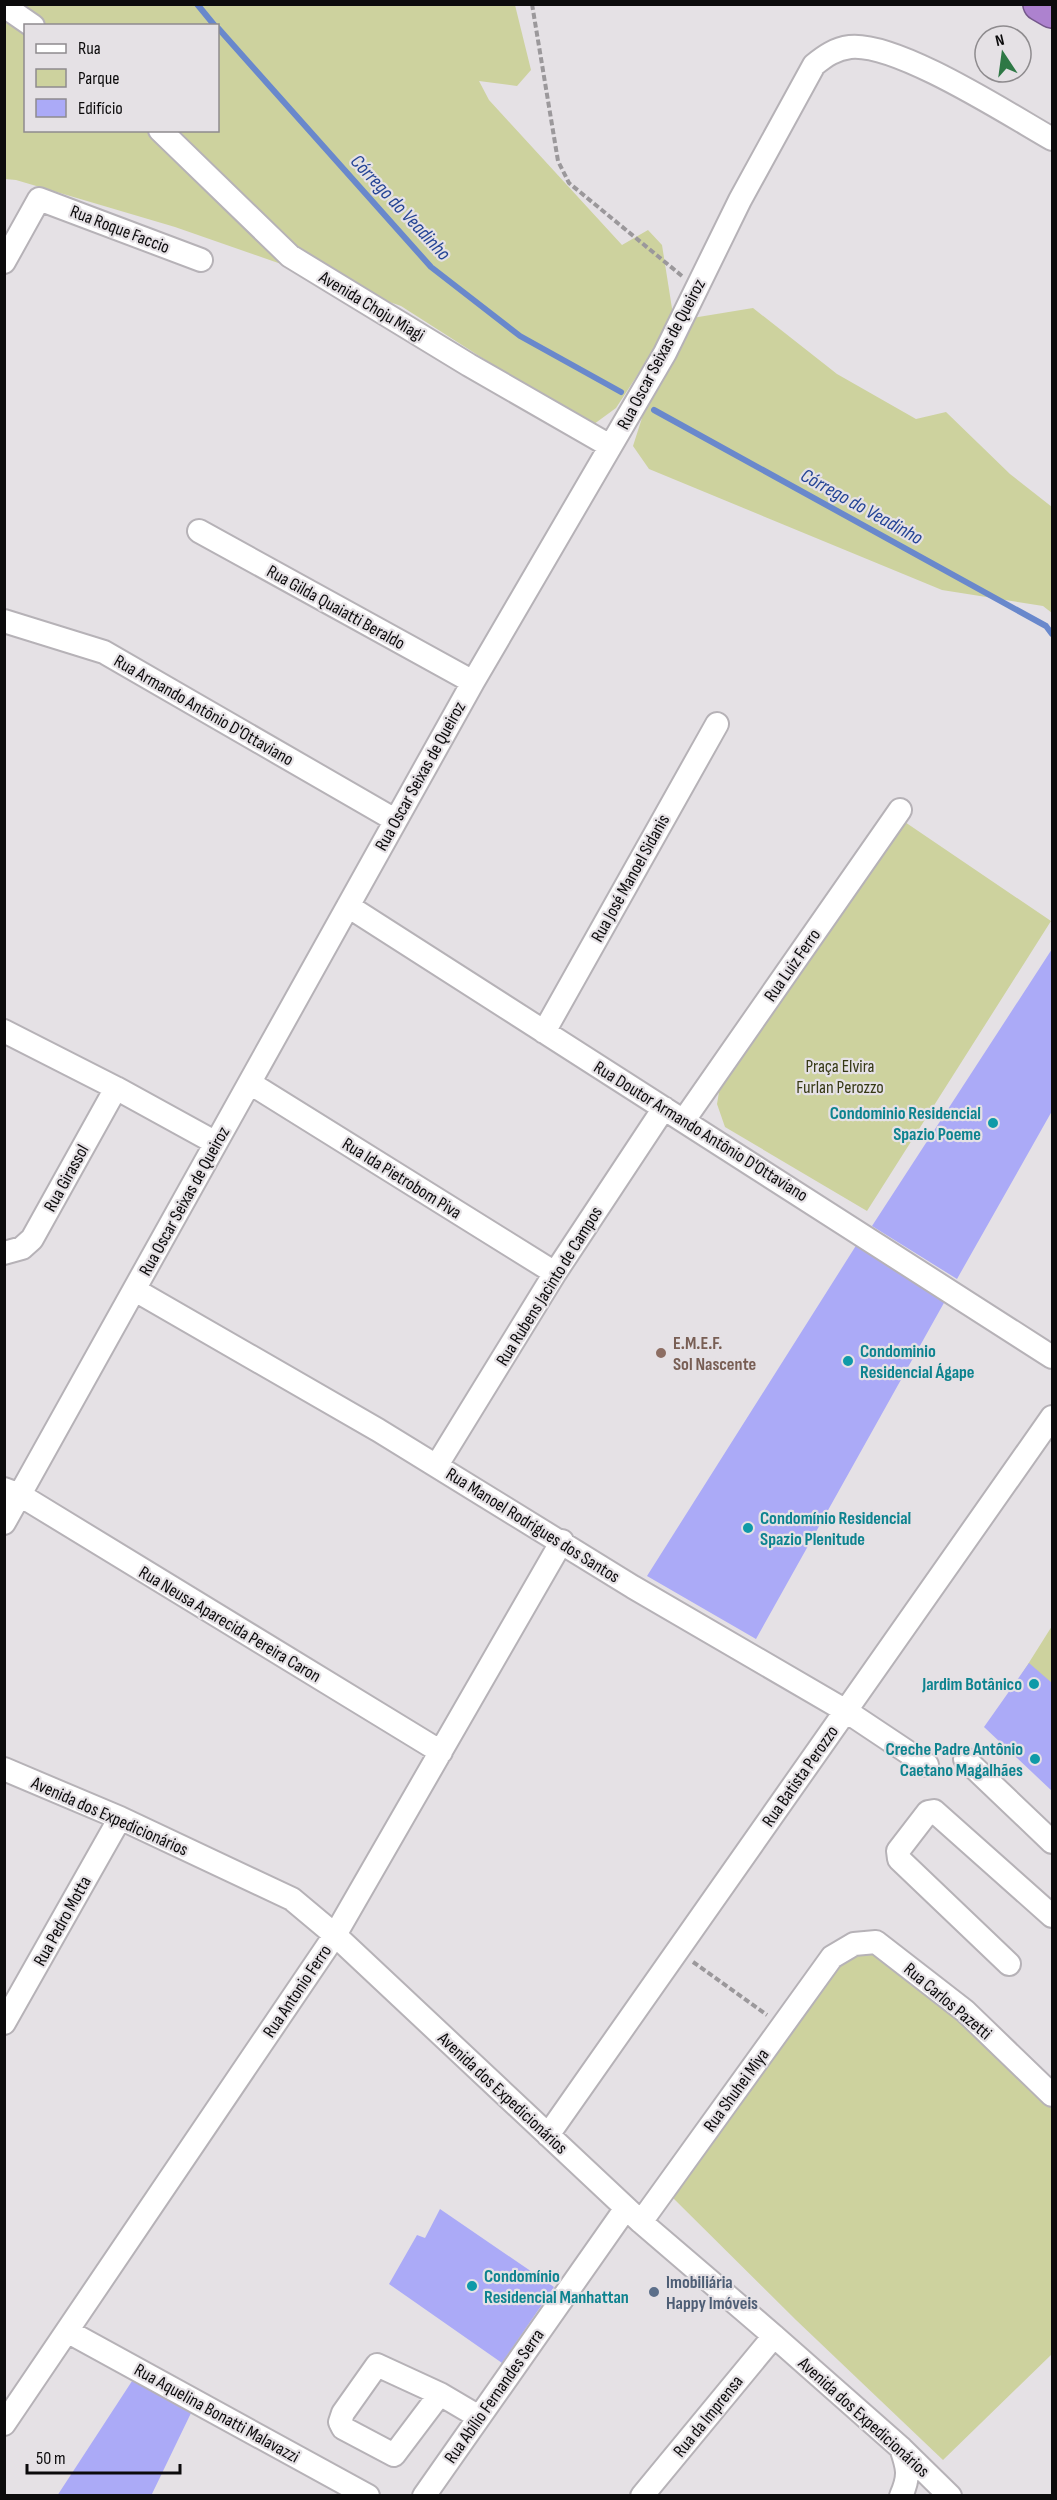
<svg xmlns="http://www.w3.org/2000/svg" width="1057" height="2500" viewBox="0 0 1057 2500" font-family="'Sofia Sans Condensed',sans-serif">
	<rect width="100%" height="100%" fill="#e5e1e5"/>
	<path fill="#cdd29e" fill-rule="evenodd" d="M4 5H515L531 70 517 86 479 81 489 100 622 245 648 230 662 245 674 321 753 308 837 374 916 419 946 412 1010 474 1052 507V613L1043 606 942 590 649 469 633 446 650 393 642 368 616 408 590 427 401 306 175 227 16 180 5 179ZM26 26H218V130H26Z
		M899 818 1051 921 867 1211 725 1127 717 1104 719 1092Z
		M1052 1626V1739L1003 1704Z
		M877 1948 1052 2105V2354L943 2460 796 2320 672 2197 836 1966 855 1951Z"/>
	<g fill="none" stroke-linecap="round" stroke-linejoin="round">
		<path stroke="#6988cc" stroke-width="6" d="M197 4 215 26
			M218 28 431 267 520 336 621 392
			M654 410 1046 626 1052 634"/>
	</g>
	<path fill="#abaaf7" d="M1052 949V1111L957 1279 872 1226Z
		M857 1244 945 1301 756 1639 647 1576Z
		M1029 1663 1052 1683V1791L984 1727Z
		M440 2209 554 2287 502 2363 389 2284 417 2235 425 2238Z
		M134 2378 191 2413 151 2496H57Z"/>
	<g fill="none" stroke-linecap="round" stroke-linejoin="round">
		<defs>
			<path id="minor" d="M4 6 33 26
				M160 130 290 256 469 365 610 446
				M4 262 39 199 201 260
				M199 531 473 682
				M4 621 104 652 395 820
				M348 906 1052 1357
				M4 1031 116 1088 216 1143
				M544 1032 717 724
				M250 1083 555 1273
				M684 1120 900 810
				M4 1253 22 1248 32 1239 116 1088
				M135 1290 378 1430 633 1587 846 1711 927 1765
				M437 1465 555 1273 664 1108
				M4 1489 20 1495 441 1752
				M4 1523 473 682 665 353 740 200 814 65C825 56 835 49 850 47 897 42 1008 114 1052 139
				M965 1759 1052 1842
				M4 1769 120 1818 292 1899 335 1935 641 2222 774 2336 901 2448 950 2496
				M1009 1964 899 1859 898 1851 928 1812 934 1811 1052 1916
				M4 2023 120 1818
				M548 2135 1052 1417
				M641 2222 832 1957 854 1944 876 1942 965 2011 1052 2095
				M67 2331 368 2496
				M440 2394 394 2455 343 2428 340 2422 343 2413 377 2365 440 2394 479 2417
				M4 2424 335 1935 562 1541
				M901 2448C908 2468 910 2476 901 2496
				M424 2496 626 2208
				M642 2496 774 2336"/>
			<path id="highway" d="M1040 4 1052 11"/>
		</defs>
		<use href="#minor" stroke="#b6b2b7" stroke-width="26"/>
		<use href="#highway" stroke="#75588b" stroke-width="36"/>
		<path stroke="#9b989b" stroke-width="4" stroke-dasharray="6 3" stroke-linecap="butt" d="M532 4 558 161 569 183 682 276
			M693 1962 767 2015"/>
		<use href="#minor" stroke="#fff" stroke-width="22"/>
		<use href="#highway" stroke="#ad82cf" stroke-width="33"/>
	</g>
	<g fill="#0f9aa8" stroke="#e5e1e5" stroke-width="2">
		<circle cx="993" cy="1123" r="6"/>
		<circle cx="848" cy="1361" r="6"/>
		<circle cx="748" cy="1528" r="6"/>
		<circle cx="1034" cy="1684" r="6"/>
		<circle cx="1035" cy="1759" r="6"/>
		<circle cx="472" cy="2286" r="6"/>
	</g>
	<circle fill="#8d6e63" stroke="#e5e1e5" stroke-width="2" cx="661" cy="1353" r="6"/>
	<circle fill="#5c6f8a" stroke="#e5e1e5" stroke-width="2" cx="654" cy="2292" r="6"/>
	<g text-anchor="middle" stroke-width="4.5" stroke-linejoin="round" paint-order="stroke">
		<g font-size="18" fill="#0c0b0c" stroke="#e5e1e5">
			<text transform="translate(120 229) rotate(21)" y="6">Rua Roque Faccio</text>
			<text transform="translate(372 306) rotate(31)" y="6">Avenida Choju Miagi</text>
			<text transform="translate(661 354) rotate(-62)" y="6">Rua Oscar Seixas de Queiroz</text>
			<text transform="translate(336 607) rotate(29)" y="6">Rua Gilda Quaiatti Beraldo</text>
			<text transform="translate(204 710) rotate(30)" y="6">Rua Armando Antônio D'Ottaviano</text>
			<text transform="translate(420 776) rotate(-61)" y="6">Rua Oscar Seixas de Queiroz</text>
			<text transform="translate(630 878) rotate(-61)" y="6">Rua José Manoel Sidanis</text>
			<text transform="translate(792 965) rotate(-55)" y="6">Rua Luiz Ferro</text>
			<text transform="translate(701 1131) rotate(32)" y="6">Rua Doutor Armando Antônio D'Ottaviano</text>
			<text transform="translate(66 1178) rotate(-61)" y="6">Rua Girassol</text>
			<text transform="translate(402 1178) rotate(32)" y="6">Rua Ida Pietrobom Piva</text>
			<text transform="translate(184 1201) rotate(-61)" y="6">Rua Oscar Seixas de Queiroz</text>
			<text transform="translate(549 1286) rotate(-58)" y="6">Rua Rubens Jacinto de Campos</text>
			<text transform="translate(533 1525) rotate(32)" y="6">Rua Manoel Rodrigues dos Santos</text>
			<text transform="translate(230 1624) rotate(31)" y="6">Rua Neusa Aparecida Pereira Caron</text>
			<text transform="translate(800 1776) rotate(-55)" y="6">Rua Batista Perozzo</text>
			<text transform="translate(110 1816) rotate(24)" y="6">Avenida dos Expedicionários</text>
			<text transform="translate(62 1921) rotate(-61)" y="6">Rua Pedro Motta</text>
			<text transform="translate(297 1991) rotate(-56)" y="6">Rua Antonio Ferro</text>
			<text transform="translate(948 2001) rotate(40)" y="6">Rua Carlos Pazetti</text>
			<text transform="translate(736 2090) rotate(-54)" y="6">Rua Shuhei Miya</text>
			<text transform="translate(503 2093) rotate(43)" y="6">Avenida dos Expedicionários</text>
			<text transform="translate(494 2396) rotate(-55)" y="6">Rua Abílio Fernandes Serra</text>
			<text transform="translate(217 2413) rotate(29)" y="6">Rua Aquelina Bonatti Malavazzi</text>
			<text transform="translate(708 2416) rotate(-51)" y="6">Rua da Imprensa</text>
			<text transform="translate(864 2417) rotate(42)" y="6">Avenida dos Expedicionários</text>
		</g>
		<g font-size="18" fill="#353813" stroke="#e5e1e5">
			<text x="840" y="1072">Praça Elvira<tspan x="840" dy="21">Furlan Perozzo</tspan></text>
		</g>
		<g font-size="18" font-weight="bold" fill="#0d838f" stroke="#e5e1e5" text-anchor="end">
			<text x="981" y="1119">Condominio Residencial<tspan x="981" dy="21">Spazio Poeme</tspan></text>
			<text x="860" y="1357" text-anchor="start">Condominio<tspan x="860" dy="21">Residencial Ágape</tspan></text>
			<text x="760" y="1524" text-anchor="start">Condomínio Residencial<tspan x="760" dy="21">Spazio Plenitude</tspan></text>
			<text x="1022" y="1690">Jardim Botânico</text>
			<text x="1023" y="1755">Creche Padre Antônio<tspan x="1023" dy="21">Caetano Magalhães</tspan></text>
			<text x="484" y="2282" text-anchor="start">Condomínio<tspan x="484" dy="21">Residencial Manhattan</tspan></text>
		</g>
		<g font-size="18" font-weight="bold" fill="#785e54" stroke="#e5e1e5" text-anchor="start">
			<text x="673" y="1349">E.M.E.F.<tspan x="673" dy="21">Sol Nascente</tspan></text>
		</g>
		<g font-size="18" font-weight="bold" fill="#4e5e75" stroke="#e5e1e5" text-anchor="start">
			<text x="666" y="2288">Imobiliária<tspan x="666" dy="21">Happy Imóveis</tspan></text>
		</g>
		<g font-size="20" font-style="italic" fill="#254596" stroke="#e5e1e5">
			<text transform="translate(401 207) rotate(47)" y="7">Córrego do Veadinho</text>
			<text transform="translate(862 506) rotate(29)" y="7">Córrego do Veadinho</text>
		</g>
	</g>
	<rect width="1057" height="2500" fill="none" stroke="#0c0b0c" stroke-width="12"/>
	<rect x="24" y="24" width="195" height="108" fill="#e5e1e5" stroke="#8e8b8e" stroke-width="1.5"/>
	<rect x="36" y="44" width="30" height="9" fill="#ffffff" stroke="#8e8b8e" stroke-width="1.5"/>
	<text x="78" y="54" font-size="18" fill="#0c0b0c">Rua</text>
	<rect x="36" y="69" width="30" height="18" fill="#cdd29e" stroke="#8e8b8e" stroke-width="1.5"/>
	<text x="78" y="84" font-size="18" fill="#0c0b0c">Parque</text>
	<rect x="36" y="99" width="30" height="18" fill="#abaaf7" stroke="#8e8b8e" stroke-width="1.5"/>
	<text x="78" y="114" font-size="18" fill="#0c0b0c">Edifício</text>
	<g transform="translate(1003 54) rotate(347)"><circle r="28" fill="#e5e1e5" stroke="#8e8b8e" stroke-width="1.5"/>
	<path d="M0-4.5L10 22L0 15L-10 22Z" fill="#2e7845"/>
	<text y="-9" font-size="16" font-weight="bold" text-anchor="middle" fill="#0c0b0c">N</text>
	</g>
	<path d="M27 2464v9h153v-9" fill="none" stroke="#0c0b0c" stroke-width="3"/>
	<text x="36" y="2464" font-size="18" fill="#0c0b0c" stroke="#e5e1e5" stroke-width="4.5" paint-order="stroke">50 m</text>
</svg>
